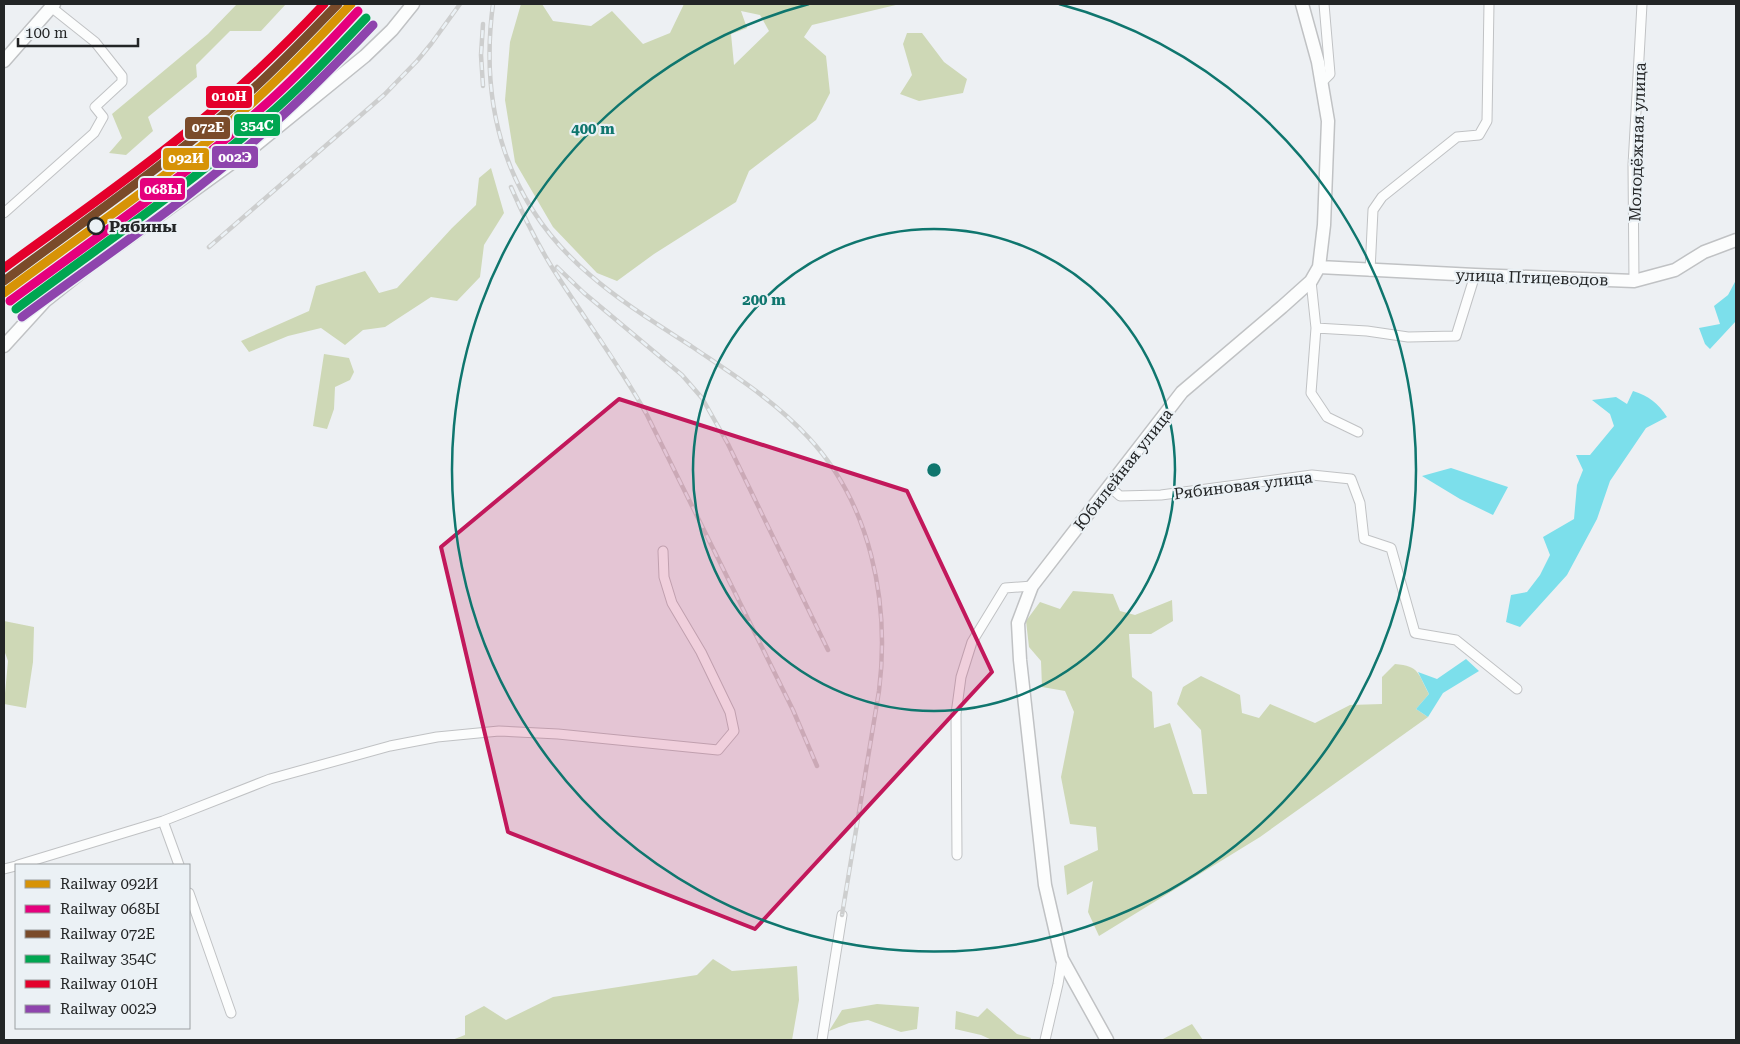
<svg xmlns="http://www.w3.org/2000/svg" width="1740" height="1044" viewBox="0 0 1740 1044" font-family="'Roboto Serif',serif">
	<rect width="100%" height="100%" fill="#edf0f3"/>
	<path fill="#ced8b6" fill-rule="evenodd" d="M237 4H286L261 31H230L196 65 197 77 148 117 153 131 126 155 109 153 122 138 112 114 208 34Z
		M521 4H542L553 21 591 26 612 11 643 44 670 33 684 4H900L812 25 804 37 826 56 830 93 816 120 749 171 736 202 654 254 617 281 597 273 553 227 515 162 505 100 510 42ZM741 11 760 15 769 31 734 65 731 34 747 28Z
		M907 33H922L944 62 967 79 963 93 919 101 900 94 912 75 903 44Z
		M491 168 504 213 484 245 480 277 457 301 431 297 385 327 363 330 345 345 321 328 288 336 249 352 241 341 309 311 316 286 365 271 379 293 397 288 452 228 476 205 479 178Z
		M324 354 349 358 354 372 350 380 335 387 334 409 327 429 313 426Z
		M1073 591 1113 594 1120 611 1135 615 1172 600 1173 621 1151 634H1129L1132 677 1152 692 1154 728 1170 723 1193 794H1207L1201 730 1177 704 1183 687 1201 676 1240 695 1242 713 1259 718 1270 704 1315 723 1350 705 1382 704V677L1395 664C1420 666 1418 674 1429 694L1416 709 1428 717 1260 837 1099 936 1088 912 1093 881 1067 895 1064 866 1098 850 1096 827 1070 824 1061 777 1074 712 1065 691 1042 687 1041 661 1029 647 1026 621 1040 602 1060 609Z
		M4 621 34 627 33 662 26 708 4 704 8 661 4 650Z
		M713 959 732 971 797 966 799 1000 792 1040H452L465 1035V1016L484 1006 506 1020 553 997 697 975Z
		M877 1004 919 1007 917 1029 901 1032 868 1020 849 1023 829 1031 842 1010Z
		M987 1008 1017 1034 1031 1038 1030 1040H992L981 1035 955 1029 956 1011 978 1017Z
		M1192 1024 1203 1040H1161Z"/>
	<path fill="#7cdfeb" d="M1736 280V321L1710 349 1705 344 1699 328 1720 324 1714 306 1728 295Z
		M1633 391C1649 396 1658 403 1667 417L1646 428 1610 481 1597 519 1567 575 1520 627 1506 622 1511 595 1527 592 1540 575 1550 555 1543 537 1574 519 1577 485 1583 470 1576 455H1590L1614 426 1610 414 1592 400 1616 397 1627 404Z
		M1451 468 1508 487 1493 515 1460 499 1422 476Z
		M1466 659 1479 671 1443 693 1428 717 1416 709 1429 694 1418 672 1437 679Z"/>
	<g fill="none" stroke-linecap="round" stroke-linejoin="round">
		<defs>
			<path id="street" d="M1322 82 1330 74 1324 4
				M4 213 94 133 103 117 95 107 122 82V76L95 42 51 7
				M1370 271 1373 210 1382 197 1457 137 1479 135 1487 121 1489 4
				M1311 281 1316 328 1311 393 1327 417 1358 432
				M1634 281 1633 165 1642 4
				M1316 328 1367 331 1408 337 1456 336 1475 275
				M1110 487 1120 496 1161 495 1312 475 1351 479 1360 503 1364 539 1391 548 1415 633 1456 640 1517 689
				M163 821 179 865
				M957 855 956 714 961 677 972 642 1005 588 1032 586
				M18 865 163 821 270 779 390 746 437 737 499 731 558 734 718 750 734 731 730 712 701 652 672 603 664 577 663 551
				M4 869 16 866
				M189 893 231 1013
				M822 1040 842 915
				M1045 1040 1058 984 1062 959"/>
			<path id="secondary" d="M4 61 54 4
				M1319 267 1475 275 1634 281 1675 270 1704 252 1736 240
				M4 346 45 301 89 266 247 152 365 56 392 30 413 4
				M1107 1040 1062 959 1045 885 1020 660 1018 623 1032 586 1182 392 1282 307 1311 281 1319 267 1324 225 1328 121 1318 62 1302 4"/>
		</defs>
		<use href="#street" stroke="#c0c2c4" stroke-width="11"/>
		<use href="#secondary" stroke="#c0c2c4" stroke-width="15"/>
		<use href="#street" stroke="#fcfdfd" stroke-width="9"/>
		<use href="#secondary" stroke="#fcfdfd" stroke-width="12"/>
		<defs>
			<path id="rail" d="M493 4C479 109 507 205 590 275 621 302 657 324 691 346 732 374 774 400 808 437 871 504 890 602 879 691L842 915
				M483 86 481 55 483 24
				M511 187C523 215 537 243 553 269 584 318 619 364 647 415L793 710 817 766
				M209 247 384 95 417 61 431 44 460 4
				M557 267 584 293 682 375 702 398 728 444 828 650"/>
		</defs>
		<use href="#rail" stroke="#cdcece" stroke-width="4.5"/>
		<use href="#rail" stroke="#ebf1f5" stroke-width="2.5" stroke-dasharray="8" stroke-linecap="butt"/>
		<defs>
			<path id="rail-1" d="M4 293C87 231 175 173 252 103 286 72 319 38 351 4"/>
			<path id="rail-2" d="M10 301C93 240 179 181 257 112 293 81 326 46 358 11"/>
			<path id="rail-3" d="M4 281C84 221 167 164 243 98 276 69 307 36 338 4"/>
			<path id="rail-4" d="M16 309C99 247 185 188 263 120 300 88 333 53 366 18"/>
			<path id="rail-5" d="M4 268C60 227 118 187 173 143 227 101 277 54 324 4"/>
			<path id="rail-6" d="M22 317C106 255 194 196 271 126 307 94 340 60 373 25"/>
		</defs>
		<use href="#rail-1" stroke="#ebf1f5" stroke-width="12"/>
		<use href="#rail-2" stroke="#ebf1f5" stroke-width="12"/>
		<use href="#rail-3" stroke="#ebf1f5" stroke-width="12"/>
		<use href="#rail-4" stroke="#ebf1f5" stroke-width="12"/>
		<use href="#rail-5" stroke="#ebf1f5" stroke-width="12"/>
		<use href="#rail-6" stroke="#ebf1f5" stroke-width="12"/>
		<use href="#rail-1" stroke="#d79306" stroke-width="9"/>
		<use href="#rail-2" stroke="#e5007d" stroke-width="9"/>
		<use href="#rail-3" stroke="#7a4b2a" stroke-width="9"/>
		<use href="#rail-4" stroke="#00a651" stroke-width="9"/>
		<use href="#rail-5" stroke="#e4002b" stroke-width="9"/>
		<use href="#rail-6" stroke="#8e44ad" stroke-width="9"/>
	</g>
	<path fill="#c2185b" fill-opacity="0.2" stroke="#c2185b" stroke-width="4" stroke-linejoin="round" d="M619 399 907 491 992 672 755 929 508 832 441 547Z"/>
	<g fill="none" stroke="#0f766e" stroke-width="2.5">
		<circle cx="934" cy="470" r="241"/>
		<path d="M1059 4A482 482 0 1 1 809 4"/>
	</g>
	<circle fill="#ebf1f5" stroke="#232526" stroke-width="2.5" cx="96" cy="226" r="8"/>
	<g text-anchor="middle" stroke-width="4.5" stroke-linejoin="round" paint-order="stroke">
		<g font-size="16" fill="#232526" stroke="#ebf1f5">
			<text transform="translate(1637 142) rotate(-88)" y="6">Молодёжная улица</text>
			<text transform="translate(1532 277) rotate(2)" y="6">улица Птицеводов</text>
			<text transform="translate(1123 469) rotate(-52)" y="6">Юбилейная улица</text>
			<text transform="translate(1243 485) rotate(-7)" y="6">Рябиновая улица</text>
		</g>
		<g font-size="16" font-weight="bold" fill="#232526" stroke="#ebf1f5" text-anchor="start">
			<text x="109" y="232">Рябины</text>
		</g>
	</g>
	<circle cx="934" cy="470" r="8" fill="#0f766e" stroke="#ebf1f5" stroke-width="2.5"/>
	<g font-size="15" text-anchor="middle" font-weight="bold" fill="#0f766e" stroke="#ebf1f5" stroke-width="4.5" stroke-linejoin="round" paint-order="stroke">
		<text x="593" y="134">400 m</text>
		<text x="764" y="305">200 m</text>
	</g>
	<g stroke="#ebf1f5" stroke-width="2">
		<rect x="205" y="85" width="48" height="24" rx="5" fill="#e4002b"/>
		<rect x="233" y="113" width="48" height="24" rx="5" fill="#00a651"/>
		<rect x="184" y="116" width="47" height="24" rx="5" fill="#7a4b2a"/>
		<rect x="211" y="145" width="48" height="24" rx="5" fill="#8e44ad"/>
		<rect x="162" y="147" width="48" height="24" rx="5" fill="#d79306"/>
		<rect x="139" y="177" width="47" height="24" rx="5" fill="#e5007d"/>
	</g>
	<g font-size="14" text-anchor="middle" font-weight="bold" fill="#fff">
		<text x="229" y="101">010Н</text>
		<text x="257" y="130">354С</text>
		<text x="208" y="132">072Е</text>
		<text x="235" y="162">002Э</text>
		<text x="186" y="163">092И</text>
		<text x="163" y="194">068Ы</text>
	</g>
	<rect width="1740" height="1044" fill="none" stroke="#232526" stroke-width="10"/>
	<rect x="15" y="864" width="175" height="165" fill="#ebf1f5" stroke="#9b9fa2"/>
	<rect x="25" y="880" width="25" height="8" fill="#d79306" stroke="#9b9fa2"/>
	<text x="60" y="889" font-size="15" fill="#232526">Railway 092И</text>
	<rect x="25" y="905" width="25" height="8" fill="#e5007d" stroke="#9b9fa2"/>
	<text x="60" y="914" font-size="15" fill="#232526">Railway 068Ы</text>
	<rect x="25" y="930" width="25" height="8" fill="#7a4b2a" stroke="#9b9fa2"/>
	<text x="60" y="939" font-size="15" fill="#232526">Railway 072Е</text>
	<rect x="25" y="955" width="25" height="8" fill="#00a651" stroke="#9b9fa2"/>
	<text x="60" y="964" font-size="15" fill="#232526">Railway 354С</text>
	<rect x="25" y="980" width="25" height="8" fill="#e4002b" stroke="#9b9fa2"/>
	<text x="60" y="989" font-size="15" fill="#232526">Railway 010Н</text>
	<rect x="25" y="1005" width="25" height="8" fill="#8e44ad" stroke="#9b9fa2"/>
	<text x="60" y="1014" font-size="15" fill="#232526">Railway 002Э</text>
	<path d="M18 38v8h120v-8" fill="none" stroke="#232526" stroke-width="2.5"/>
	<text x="25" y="38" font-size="15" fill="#232526" stroke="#ebf1f5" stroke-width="4" paint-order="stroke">100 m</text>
</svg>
